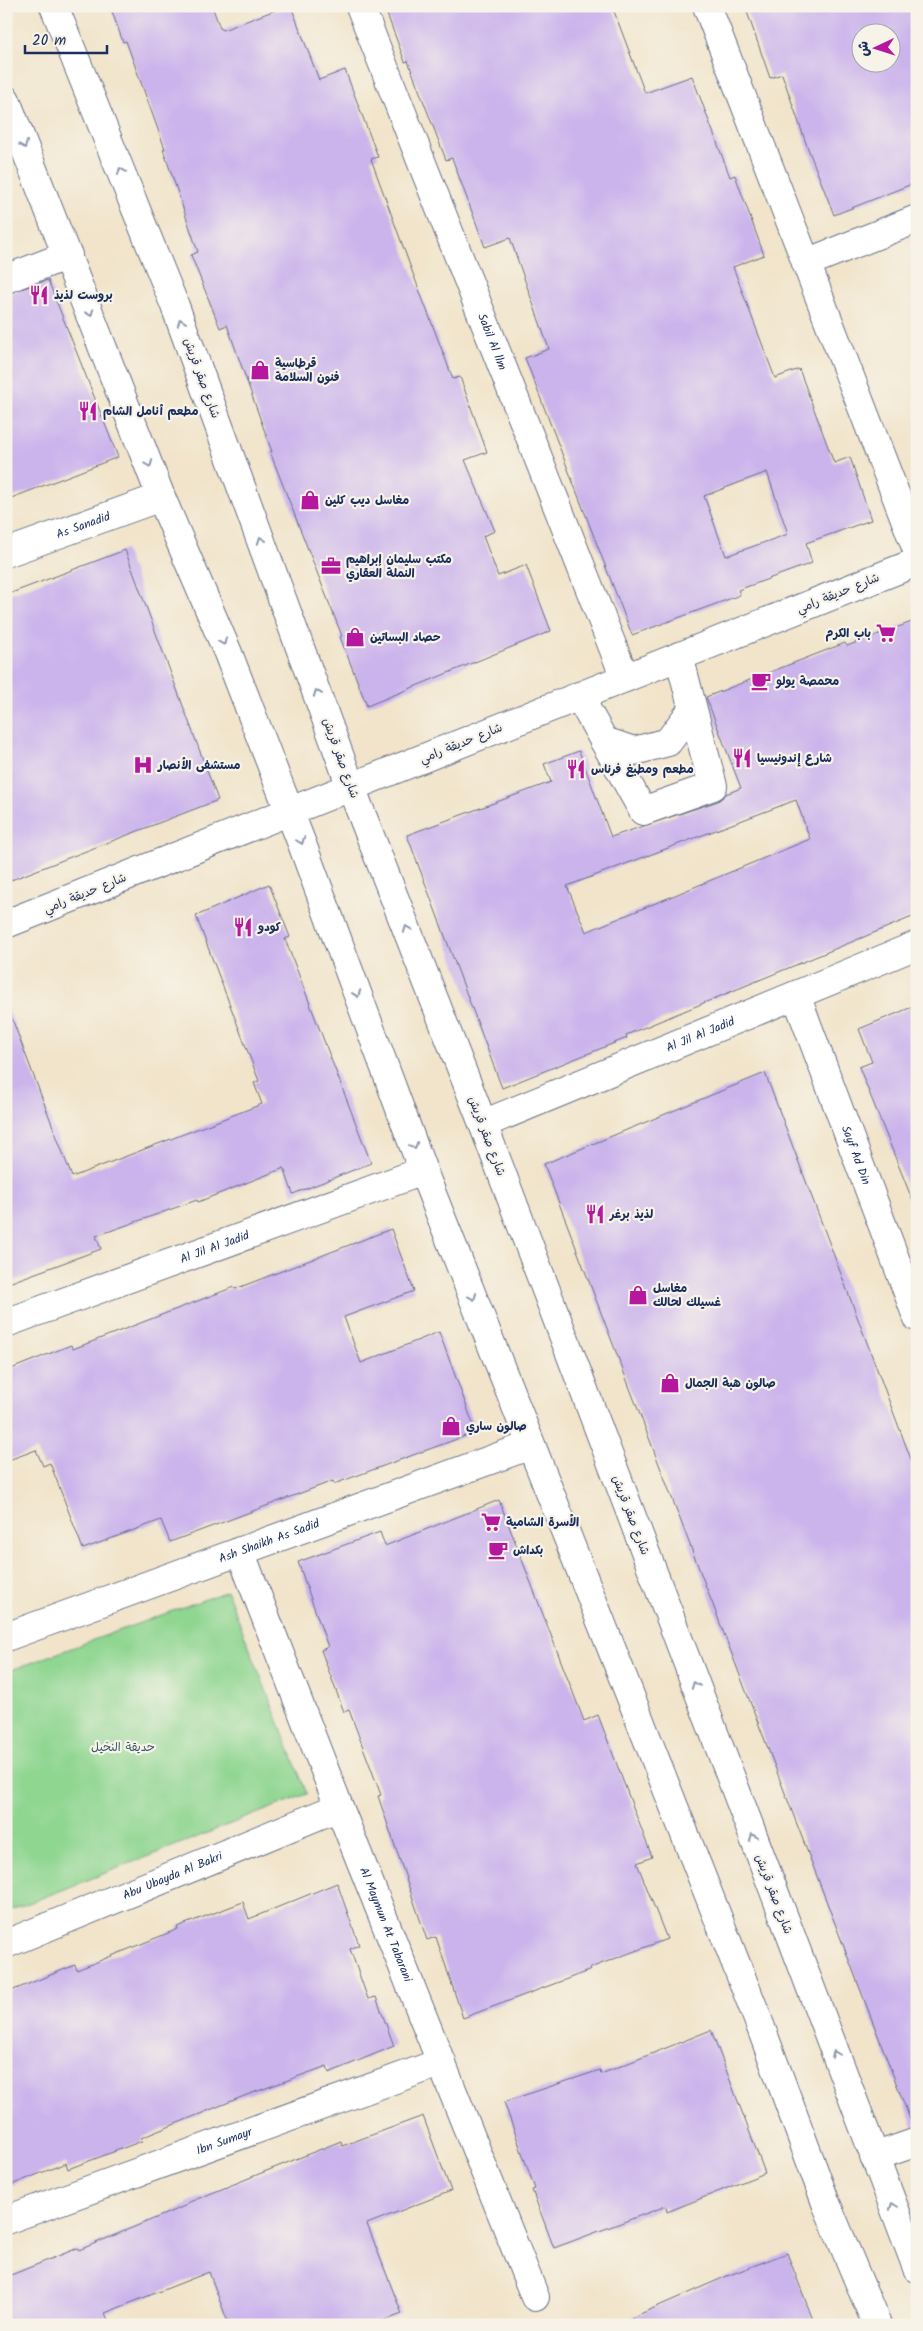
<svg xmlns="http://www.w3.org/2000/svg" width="923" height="2331" viewBox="0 0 923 2331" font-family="Kalam,'Playpen Sans Arabic',sans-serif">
	<rect width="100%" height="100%" fill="#f7f3e8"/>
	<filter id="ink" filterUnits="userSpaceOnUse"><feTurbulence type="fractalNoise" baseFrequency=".02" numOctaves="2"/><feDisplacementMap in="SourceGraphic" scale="10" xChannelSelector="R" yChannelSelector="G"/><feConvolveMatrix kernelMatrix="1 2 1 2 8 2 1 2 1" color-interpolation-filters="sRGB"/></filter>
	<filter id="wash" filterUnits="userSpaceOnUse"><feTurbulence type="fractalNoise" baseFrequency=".0096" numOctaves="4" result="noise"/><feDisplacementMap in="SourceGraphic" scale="20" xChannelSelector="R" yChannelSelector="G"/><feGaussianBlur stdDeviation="1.12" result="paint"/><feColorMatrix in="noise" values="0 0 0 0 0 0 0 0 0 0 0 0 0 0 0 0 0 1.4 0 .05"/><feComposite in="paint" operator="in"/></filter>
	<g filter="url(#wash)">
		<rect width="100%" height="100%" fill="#f1e4ca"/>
		<path fill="#8fd691" stroke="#558278" d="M227 1591 307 1794 6 1912V1672Z"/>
		<g id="blocks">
			<path fill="#cbb3ec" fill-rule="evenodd" d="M110 6H212L220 28 223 30 286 6H291L319 80 345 70 378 157 371 159 412 271 453 379 460 377 487 452 465 460 495 531 483 536 498 576 526 565 551 631 367 706 340 637 342 636 270 452H272L227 325 220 328 191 255 198 252 163 149H165L126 41 123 42Z
				M384 6H612L645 93 692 76 730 177 735 175 764 255 733 267 775 378 799 369 834 463 850 457 871 520 806 543 812 563 738 590 740 595 632 635 525 358 549 349 510 238 485 247 452 158 446 160 408 61 405 62ZM767 472 788 534 726 556 704 496Z
				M745 6H917V182L834 215 807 146 782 74 770 78ZM860 32H890V62H860Z
				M48 280 118 457 6 500V294Z
				M125 550 218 800 6 882V595Z
				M917 620V915L626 1035 627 1038 502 1088 407 835 551 782 544 764 579 751 611 837 718 801 726 794 741 788 706 697 845 643 847 646ZM796 800 810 839 586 932 567 886Z
				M269 884 290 937 285 939 371 1163 293 1194 284 1168 198 1202 197 1200 96 1236 101 1249 6 1284V1008H8L72 1177 262 1104 254 1083 259 1081 196 916Z
				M917 1005V1208L916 1209 859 1067 872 1062 859 1029Z
				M765 1073 917 1475V2127H913L544 1164Z
				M391 1229 414 1291 344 1317 361 1363 439 1332 476 1432 334 1484 333 1481 170 1542 161 1520 83 1549 50 1463 43 1466 36 1450 6 1461V1371L71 1345 73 1349 234 1287 235 1289Z
				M499 1500 584 1721 598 1715 652 1857 637 1863 667 1939 590 1968 591 1970 463 2018 436 1937 427 1940 378 1796 381 1795 349 1710 344 1712 321 1650 328 1647 298 1562 380 1532 385 1546Z
				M337 1883 359 1945 350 1949 368 1999 376 1997 394 2046 329 2073 327 2066 244 2096 141 2138 142 2141 68 2169 66 2163 6 2187V1993L75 1965 77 1970 178 1929 177 1927 243 1902 249 1919Z
				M711 2030 765 2173 667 2212 666 2206 554 2248 532 2190 535 2189 504 2102 600 2070 601 2074Z
				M423 2116 451 2191 367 2224 402 2314 373 2325H229L209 2272 105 2313 110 2325H6V2277L78 2248 79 2250 187 2205V2203L341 2141 342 2146Z
				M787 2253 815 2325H615L727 2276Z"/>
		</g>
	</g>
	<g filter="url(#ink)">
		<use href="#blocks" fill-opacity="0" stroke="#666e84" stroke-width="1"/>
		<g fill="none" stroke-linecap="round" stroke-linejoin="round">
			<defs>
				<g id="minor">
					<path d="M54 6 175 306 351 787 483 1124 917 2268"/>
					<path id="s1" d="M360 6 625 678"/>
					<path d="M707 6 917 550"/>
					<path d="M6 100 161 497 228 653 302 844 423 1171 757 2017 826 2203 877 2325"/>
					<path d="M806 263 917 219"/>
					<path d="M6 279 68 255"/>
					<path id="s2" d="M6 553 161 497"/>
					<path d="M579 696 643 811 713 786 679 656"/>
					<path d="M604 741 634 751 668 742 692 710"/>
					<path d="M6 924 917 562"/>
					<path id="s3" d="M796 995 917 1317"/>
					<path id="s4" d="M483 1124 917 945"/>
					<path id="s5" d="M6 1323 423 1171"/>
					<path id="s6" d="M240 1551 339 1807 535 2297"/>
					<path id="s7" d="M6 1637 531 1445"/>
					<path id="s8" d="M6 1944 339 1807"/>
					<path d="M874 2157 917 2142"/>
					<path id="s9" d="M6 2220 442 2062"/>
				</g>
			</defs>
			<use href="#minor" stroke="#666e84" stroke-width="30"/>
			<use href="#minor" stroke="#fff" stroke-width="28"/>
		</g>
		<defs><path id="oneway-chevron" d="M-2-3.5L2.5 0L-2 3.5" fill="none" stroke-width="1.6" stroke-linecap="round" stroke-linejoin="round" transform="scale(1.25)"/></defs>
		<g stroke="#8d97ae">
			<use href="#oneway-chevron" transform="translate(24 145) rotate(68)"/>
			<use href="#oneway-chevron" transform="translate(121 171) rotate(-112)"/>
			<use href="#oneway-chevron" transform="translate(90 313) rotate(69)"/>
			<use href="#oneway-chevron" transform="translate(181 322) rotate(-110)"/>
			<use href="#oneway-chevron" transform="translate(149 464) rotate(69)"/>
			<use href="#oneway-chevron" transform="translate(261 540) rotate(-110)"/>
			<use href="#oneway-chevron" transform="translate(223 642) rotate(67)"/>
			<use href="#oneway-chevron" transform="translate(317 693) rotate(-110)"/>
			<use href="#oneway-chevron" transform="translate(301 841) rotate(69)"/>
			<use href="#oneway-chevron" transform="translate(407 929) rotate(-111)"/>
			<use href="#oneway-chevron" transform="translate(357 994) rotate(70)"/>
			<use href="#oneway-chevron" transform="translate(414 1146) rotate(70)"/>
			<use href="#oneway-chevron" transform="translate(473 1297) rotate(68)"/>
			<use href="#oneway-chevron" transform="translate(695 1685) rotate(-111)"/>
			<use href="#oneway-chevron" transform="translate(753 1837) rotate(-111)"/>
			<use href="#oneway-chevron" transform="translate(835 2054) rotate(-111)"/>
			<use href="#oneway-chevron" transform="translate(893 2206) rotate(-111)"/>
		</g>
	</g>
	<defs>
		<symbol id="restaurant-bare" viewBox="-9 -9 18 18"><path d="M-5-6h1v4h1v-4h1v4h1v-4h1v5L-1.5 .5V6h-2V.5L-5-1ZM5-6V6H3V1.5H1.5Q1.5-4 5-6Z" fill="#b5179e" stroke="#f7f3e8" stroke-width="2.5" paint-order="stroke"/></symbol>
		<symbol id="shop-bare" viewBox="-9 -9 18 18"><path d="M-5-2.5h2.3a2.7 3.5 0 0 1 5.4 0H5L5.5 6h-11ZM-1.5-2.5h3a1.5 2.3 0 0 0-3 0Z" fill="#b5179e" stroke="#f7f3e8" stroke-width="2.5" paint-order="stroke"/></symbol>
		<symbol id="office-bare" viewBox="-9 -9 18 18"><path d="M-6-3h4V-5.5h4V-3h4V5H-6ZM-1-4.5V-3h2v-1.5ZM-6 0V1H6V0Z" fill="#b5179e" stroke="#f7f3e8" stroke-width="2.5" paint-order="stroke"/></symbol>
		<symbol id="supermarket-bare" viewBox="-9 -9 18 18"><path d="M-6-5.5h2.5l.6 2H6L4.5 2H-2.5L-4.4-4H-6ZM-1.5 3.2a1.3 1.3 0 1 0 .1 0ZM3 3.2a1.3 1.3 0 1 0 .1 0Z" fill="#b5179e" stroke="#f7f3e8" stroke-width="2.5" paint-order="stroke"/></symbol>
		<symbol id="cafe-bare" viewBox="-9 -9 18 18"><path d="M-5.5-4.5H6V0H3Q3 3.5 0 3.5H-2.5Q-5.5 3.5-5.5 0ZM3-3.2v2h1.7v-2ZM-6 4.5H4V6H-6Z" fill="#b5179e" stroke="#f7f3e8" stroke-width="2.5" paint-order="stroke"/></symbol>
		<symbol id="hospital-bare" viewBox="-9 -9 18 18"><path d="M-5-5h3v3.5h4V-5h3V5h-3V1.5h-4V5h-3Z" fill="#b5179e" stroke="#f7f3e8" stroke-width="2.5" paint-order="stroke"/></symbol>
	</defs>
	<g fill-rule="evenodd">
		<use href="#restaurant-bare" x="25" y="281" width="28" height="28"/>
		<use href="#shop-bare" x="246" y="356" width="28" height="28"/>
		<use href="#restaurant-bare" x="74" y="397" width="28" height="28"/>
		<use href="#shop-bare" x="296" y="486" width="28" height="28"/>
		<use href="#office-bare" x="317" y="552" width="28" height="28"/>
		<use href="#supermarket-bare" x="872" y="619" width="28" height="28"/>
		<use href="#shop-bare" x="341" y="623" width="28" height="28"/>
		<use href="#cafe-bare" x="747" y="667" width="28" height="28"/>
		<use href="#restaurant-bare" x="728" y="744" width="28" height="28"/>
		<use href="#hospital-bare" x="129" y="751" width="28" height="28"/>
		<use href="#restaurant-bare" x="562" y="755" width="28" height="28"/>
		<use href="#restaurant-bare" x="229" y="913" width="28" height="28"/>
		<use href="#restaurant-bare" x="581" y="1200" width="28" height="28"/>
		<use href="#shop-bare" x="624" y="1281" width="28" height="28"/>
		<use href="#shop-bare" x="656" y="1369" width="28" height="28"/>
		<use href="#shop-bare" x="437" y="1412" width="28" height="28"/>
		<use href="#supermarket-bare" x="477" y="1508" width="28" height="28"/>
		<use href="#cafe-bare" x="484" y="1536" width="28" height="28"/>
	</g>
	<g text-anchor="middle" stroke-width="4.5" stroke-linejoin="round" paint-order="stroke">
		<g font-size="12" font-weight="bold" fill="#1b2f5e" stroke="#f7f3e8" text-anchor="start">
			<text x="54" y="299">بروست لذيذ</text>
			<text x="275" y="367">قرطاسية<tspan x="275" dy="14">فنون السلامة</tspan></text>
			<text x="103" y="415">مطعم أنامل الشام</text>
			<text x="325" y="504">مغاسل ديب كلين</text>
			<text x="346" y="563">مكتب سليمان إبراهيم<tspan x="346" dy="14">النملة العقاري</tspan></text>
			<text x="871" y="637" text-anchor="end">باب الكرم</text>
			<text x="370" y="641">حصاد البساتين</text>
			<text x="776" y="685">محمصة يولو</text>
			<text x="757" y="762">شارع إندونيسيا</text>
			<text x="158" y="769">مستشفى الأنصار</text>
			<text x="591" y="773">مطعم ومطبغ فرناس</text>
			<text x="258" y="931">كودو</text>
			<text x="610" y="1218">لذيذ برغر</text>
			<text x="653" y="1292">مغاسل<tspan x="653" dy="14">غسيلك لحالك</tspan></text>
			<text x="685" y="1387">صالون هبة الجمال</text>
			<text x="466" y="1430">صالون ساري</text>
			<text x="506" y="1526">الأسرة الشامية</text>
			<text x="513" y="1554">بكداش</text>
		</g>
		<g font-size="12" fill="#1b2f5e" stroke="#f7f3e8">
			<text dy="4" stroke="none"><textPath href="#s1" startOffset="361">Sabil Al llm</textPath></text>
			<text transform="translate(202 378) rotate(70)" y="4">شارع صقر قريش</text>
			<text dy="4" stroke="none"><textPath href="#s2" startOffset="82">As Sanadid</textPath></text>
			<text transform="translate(838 593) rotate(-22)" y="4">شارع حديقة رامي</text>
			<text transform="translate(461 743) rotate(-22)" y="4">شارع حديقة رامي</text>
			<text transform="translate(341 758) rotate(70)" y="4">شارع صقر قريش</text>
			<text transform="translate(85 893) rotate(-22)" y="4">شارع حديقة رامي</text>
			<text dy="4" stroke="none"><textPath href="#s4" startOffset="235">Al Jil Al Jadid</textPath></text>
			<text transform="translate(487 1136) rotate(69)" y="4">شارع صقر قريش</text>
			<text dy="4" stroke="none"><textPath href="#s3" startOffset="171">Sayf Ad Din</textPath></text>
			<text dy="4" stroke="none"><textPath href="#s5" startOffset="222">Al Jil Al Jadid</textPath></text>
			<text transform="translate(631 1515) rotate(69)" y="4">شارع صقر قريش</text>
			<text dy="4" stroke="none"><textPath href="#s7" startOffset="280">Ash Shaikh As Sadid</textPath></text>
			<text dy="4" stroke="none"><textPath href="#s8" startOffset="180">Abu Ubayda Al Bakri</textPath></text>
			<text transform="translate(774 1894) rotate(69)" y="4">شارع صقر قريش</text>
			<text dy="4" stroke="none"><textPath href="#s6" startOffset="401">Al Maymun At Tabarani</textPath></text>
			<text dy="4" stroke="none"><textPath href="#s9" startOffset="232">Ibn Sumayr</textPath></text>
		</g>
		<g font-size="12" fill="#38596b" stroke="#f7f3e8">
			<text x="123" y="1751">حديقة النخيل</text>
		</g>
	</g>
	<rect width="923" height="2331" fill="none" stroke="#f7f3e8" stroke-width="25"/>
	<g transform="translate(876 48) rotate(266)"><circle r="24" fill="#f7f3e8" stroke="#9fa5b1"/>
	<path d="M0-4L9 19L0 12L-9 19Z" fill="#b5179e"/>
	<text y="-8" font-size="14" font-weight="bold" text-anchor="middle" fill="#1b2f5e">ش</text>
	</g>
	<path d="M25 45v8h82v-8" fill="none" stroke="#1b2f5e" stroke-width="2.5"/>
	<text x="32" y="45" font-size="15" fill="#1b2f5e" stroke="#f7f3e8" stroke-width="4" paint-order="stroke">20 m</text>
</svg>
